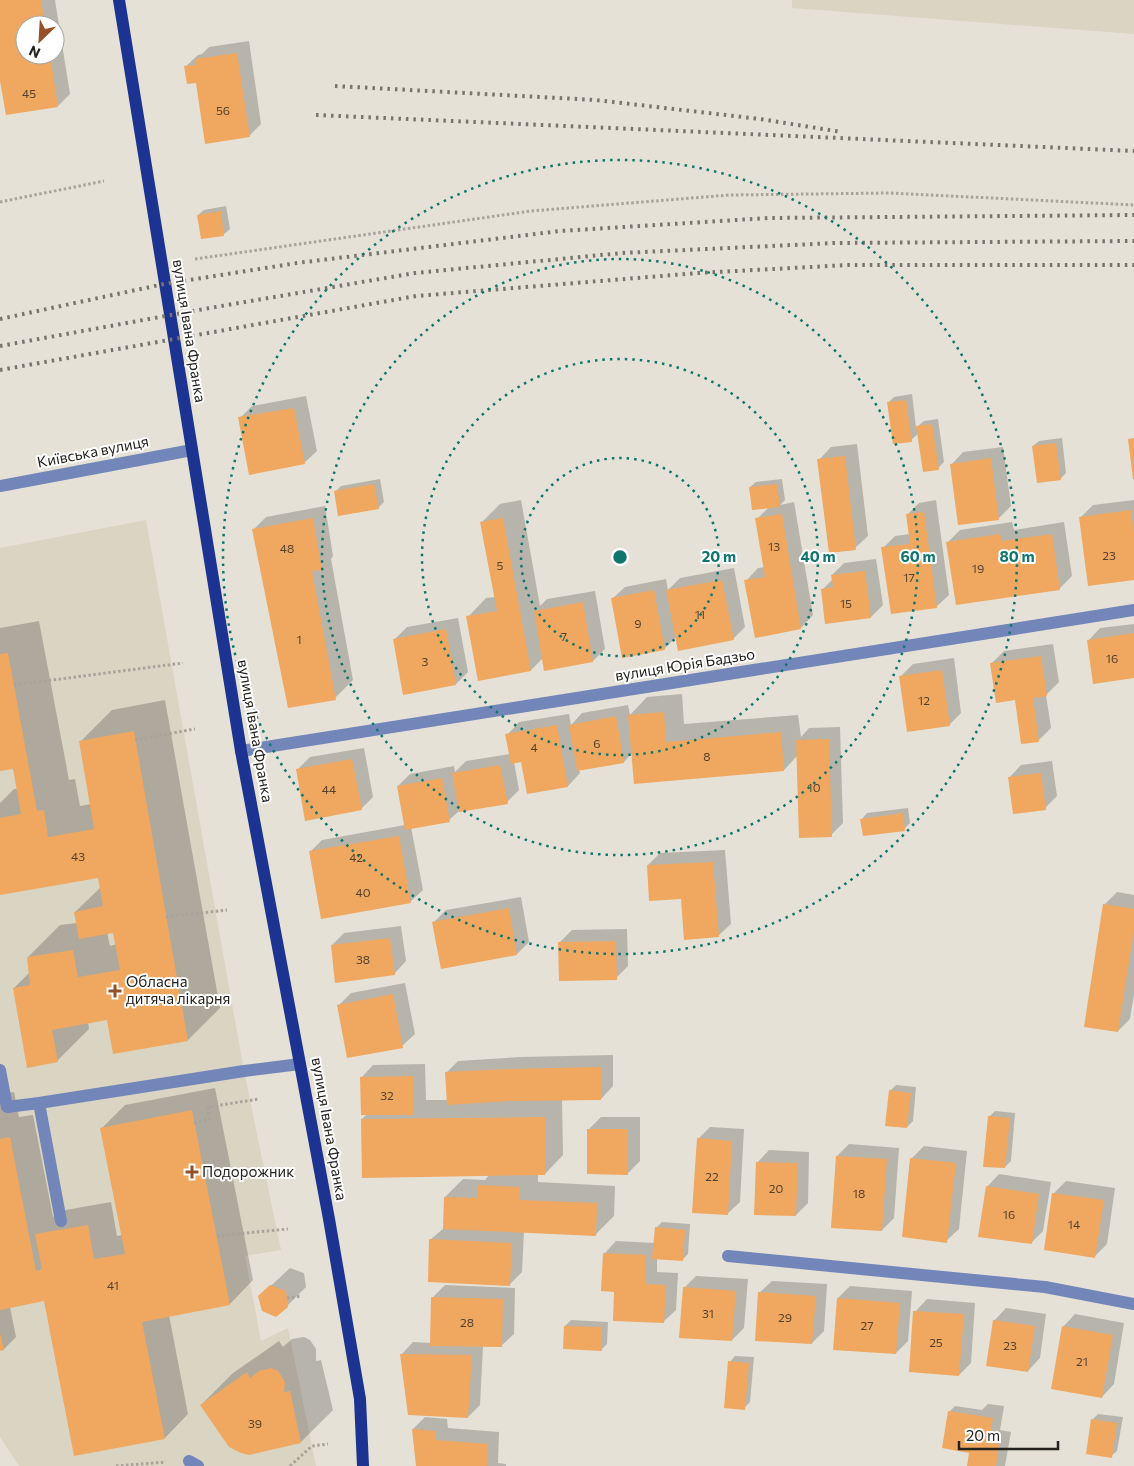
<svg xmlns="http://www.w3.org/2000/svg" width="1134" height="1466" viewBox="0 0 1134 1466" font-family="Commissioner,sans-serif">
	<rect width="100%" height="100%" fill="#e5e1d6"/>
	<path fill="#dad4c3" d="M792 0H1134V34L792 8Z
		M146 520 244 1071 281 1250 245 1256 261 1341 288 1328 316 1466H19L0 1437V548Z"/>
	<path fill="#0003" fill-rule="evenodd" d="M0 0H55L70 94 58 106 0 80ZM25 25H55V55H25Z
		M249 41 261 124 249 136 197 81 185 67 198 55 202 54 209 47Z
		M226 206 230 229 224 234 198 215 204 210Z
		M912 394 916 428 924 421 938 419 944 462 938 468 919 433 911 440 888 403 894 397Z
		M306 396 317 451 304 463 240 418 252 406Z
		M1062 438 1066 473 1060 479 1033 446 1039 441Z
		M857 444 868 536 855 548 819 460 831 447Z
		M1003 447 1011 506 999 518 951 465 963 452Z
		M380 479 384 502 378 508 335 492 341 486Z
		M782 479 785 500 780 505 794 502 813 615 801 628 746 581 758 568 765 567 757 519 769 507 750 487 756 482Z
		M521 500 540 606 547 599 595 591 605 649 593 661 543 658 531 670 468 617 486 598 495 597 482 522 500 504Z
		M936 500 949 595 936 607 883 548 895 536 910 534 907 515 919 503Z
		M1134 500V578L1080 518 1093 505Z
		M325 506 333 556 331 559 353 680 335 698 254 529 266 517Z
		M1012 522 1014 530 1064 522 1072 576 1059 589 948 542 960 530Z
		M876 559 883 605 871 617 822 590 833 579 832 575 844 563Z
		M734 568 745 627 733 639 676 637 664 649 612 599 625 587 666 579 668 590 680 578Z
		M458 618 468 672 456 684 395 639 407 627Z
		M39 621 69 780 75 779 80 806 91 804 80 742 112 710 165 700 220 1008 188 1040 108 1019 88 1022 89 1029 57 1061 14 988 30 972 28 957 60 925 77 923 75 912 101 887 99 876 0 893V803L14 789H18L14 767 0 770V628ZM114 931 117 944 110 946 107 932Z
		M1134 624V677L1088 641 1100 628Z
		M1053 644 1059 682 1046 695 1051 728 1039 740 1016 699 992 663 1004 651Z
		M954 658 961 713 949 725 901 676 913 664Z
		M682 694 684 724 798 715 801 737 809 728 840 727 843 823 831 835 797 756 784 770 632 753 624 762 579 770 580 773 568 786 522 760 514 762 519 790 507 802 459 811 449 820 411 827 423 890 410 902 310 852 322 840 405 825 398 786 410 774 454 766 455 772 466 761 510 754 507 735 519 722 569 714 571 725 582 713 628 705 630 715 647 697Z
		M364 748 373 797 361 809 297 770 310 757Z
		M1052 761 1057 796 1045 808 1009 778 1021 765Z
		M908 808 910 823 904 829 862 819 867 813Z
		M725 850 731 924 718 936 648 865 660 853Z
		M1117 892 1134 895V994L1130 1019 1118 1031 1086 1026 1105 904Z
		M521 897 529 942 517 954 434 922 446 910Z
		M401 926 406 961 394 974 332 945 344 933Z
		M627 929 628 966 616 978 559 943 572 930Z
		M405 983 415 1034 402 1046 339 1005 351 993Z
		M613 1055V1086L601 1099H562L563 1155 545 1174H538V1182L615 1186 614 1216 596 1234 524 1231 522 1272 510 1284 430 1240 444 1228 445 1197 463 1179 485 1180 490 1174 362 1119 367 1114 361 1078 373 1065 425 1064 426 1100H448L446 1073 458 1061 520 1057Z
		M896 1085 916 1087 913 1121 907 1127 890 1091Z
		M215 1088 253 1280 230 1304 169 1315 188 1414 165 1438 45 1300 10 1307 16 1337 4 1349 0 1350V1094L14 1092 19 1117 33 1115 53 1217 60 1211 111 1202 117 1236 122 1235 101 1129 125 1105Z
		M995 1111 1015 1113 1011 1161 1005 1167 989 1117Z
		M601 1117H640V1161L627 1174 589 1129Z
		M710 1127 744 1129 740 1202 727 1214 698 1139Z
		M849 1144 899 1148 894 1218 882 1230 837 1156Z
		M924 1146 967 1151 959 1229 946 1241 903 1236 912 1158Z
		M769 1150 809 1152 808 1203 796 1215 757 1163Z
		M999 1174 1051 1182 1043 1231 1031 1243 987 1187Z
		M1066 1181 1115 1188 1107 1244 1095 1256 1054 1193Z
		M662 1222 690 1224 688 1254 682 1260 657 1258V1272L678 1273 676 1310 663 1322 616 1290 604 1254 616 1241 655 1243 656 1228Z
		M290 1268 304 1273 306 1287 287 1306 260 1296Z
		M696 1276 748 1279 744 1328 732 1340 684 1288Z
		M772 1281 827 1284 824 1331 812 1343 759 1293Z
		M445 1285 515 1288 514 1334 501 1346H483L480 1405 468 1417 401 1355 413 1342 432 1343 433 1297Z
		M850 1286 912 1291 908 1341 896 1353 838 1298Z
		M927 1299 975 1303 971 1363 959 1375 915 1312Z
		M1006 1308 1046 1314 1040 1358 1028 1371 994 1321Z
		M1075 1314 1124 1323 1114 1384 1102 1397 1063 1327Z
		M571 1320 608 1322 607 1344 601 1350 565 1326Z
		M304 1337 310 1340 316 1349V1361L321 1360 333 1410 301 1442 249 1453 201 1405 233 1373 279 1341 283 1347 292 1339Z
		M735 1356 754 1357 750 1402 744 1408 730 1362Z
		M988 1404 1004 1406 1000 1430 1011 1432 1005 1466H968L971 1449 949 1412 955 1406 982 1410Z
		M1098 1414 1123 1417 1117 1451 1111 1456 1092 1420Z
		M425 1417 447 1419 448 1428 499 1432 498 1463 506 1464V1466H417L413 1429Z"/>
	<path fill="#f0a75f" d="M0 0H41L45 25H25V55H50L58 107 6 115 0 81Z
		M237 53 250 137 205 144 196 83 187 84 184 66 196 65 195 59Z
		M221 211 224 236 201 239 197 215Z
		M906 400 912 442 893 444 887 402Z
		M294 408 305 464 249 475 238 417Z
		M932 424 939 470 923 472 916 426Z
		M1134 438V479H1133L1128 439Z
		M1056 443 1061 480 1037 483 1032 446Z
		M845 456 856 550 829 553 817 459Z
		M991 458 999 520 958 525 950 464Z
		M374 484 379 509 338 516 334 491Z
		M777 484 780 507 752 510 749 487Z
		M1131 510 1134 533V580L1088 586 1079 517Z
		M924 512 937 608 891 614 881 547 910 544 906 514Z
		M782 514 801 629 755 638 744 580 765 577 755 518Z
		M313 518 322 570 312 571 336 700 288 708 252 529Z
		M503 518 531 671 478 681 466 616 497 611 480 522Z
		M1000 534 1002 541 1052 534 1060 590 956 605 946 542Z
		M865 571 871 618 825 624 821 589 833 587 831 575Z
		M722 580 734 640 678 651 666 590Z
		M654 590 665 650 622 658 611 598Z
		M583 602 593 662 544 671 534 611Z
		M446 629 456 685 403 695 393 639Z
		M1134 633V678L1093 684 1087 640Z
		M8 653 37 811 44 810 48 837 94 829 79 741 134 731 188 1041 113 1054 107 1020 52 1030 58 1062 27 1068 13 988 30 985 27 957 73 950 78 977 120 970 113 933 79 939 74 912 103 906 98 878 0 895V818L21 814 13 769 0 771V654Z
		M1041 656 1047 696 1033 698 1039 742 1021 744 1015 700 996 703 990 663Z
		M942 670 950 726 907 732 899 676Z
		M664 712 666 742 781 732 784 771 634 784 628 715Z
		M616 716 624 763 577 771 569 725Z
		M557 725 568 787 527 794 521 762 511 764 505 734Z
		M829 739 832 837 799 838 796 740Z
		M352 759 362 810 305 821 296 769Z
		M500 765 508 804 459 812 452 773Z
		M1041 773 1046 810 1013 814 1008 777Z
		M442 778 450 822 405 830 397 786Z
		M903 813 905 831 863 836 860 819Z
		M399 836 411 903 321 919 309 851Z
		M713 862 719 937 684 940 681 899 649 901 647 865Z
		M1103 904 1134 909V930L1118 1032 1084 1027Z
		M509 908 517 955 441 969 432 922Z
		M390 938 395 975 335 983 331 945Z
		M616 941 617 980 559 981 558 942Z
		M393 994 403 1048 347 1058 337 1005Z
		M601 1067V1100L509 1101 447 1105 445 1072 507 1069Z
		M414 1076V1115H361L360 1077Z
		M889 1090 911 1093 907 1128 885 1126Z
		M192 1110 230 1305 142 1322 165 1439 74 1456 44 1301 0 1310V1139L10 1137 36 1271 42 1269 35 1234 88 1225 94 1259 125 1254 100 1128Z
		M988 1116 1010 1118 1005 1168 983 1167Z
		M545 1117V1175L362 1178 361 1119Z
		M587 1129H628V1175L587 1174Z
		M697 1138 732 1141 728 1215 692 1213Z
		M836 1156 887 1159 882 1231 831 1228Z
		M910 1158 956 1163 947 1243 902 1237Z
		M756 1162 798 1163 796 1216 754 1215Z
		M478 1185 520 1187V1200L597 1203 596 1236 443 1229 444 1197 477 1198Z
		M986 1186 1039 1194 1032 1244 978 1237Z
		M1052 1193 1104 1200 1095 1258 1044 1250Z
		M655 1227 685 1230 683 1261 652 1259Z
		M429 1239 512 1243 510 1286 428 1282Z
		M603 1253 646 1255 645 1284 666 1285 664 1323 613 1321 614 1292 601 1291Z
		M270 1285 286 1291 288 1307 276 1317 262 1311 258 1296Z
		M683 1287 736 1291 732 1341 679 1338Z
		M758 1292 816 1296 812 1344 755 1341Z
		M431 1297 503 1299 502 1347 430 1346Z
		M837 1298 900 1303 896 1354 833 1350Z
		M913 1311 964 1314 959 1376 909 1372Z
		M993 1320 1035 1326 1028 1372 986 1366Z
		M564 1326 602 1327V1351L563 1349Z
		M1062 1326 1113 1335 1102 1398 1051 1389Z
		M0 1333 4 1350 0 1351Z
		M400 1354 472 1355 468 1418 408 1415Z
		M728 1361 749 1363 745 1410 724 1408Z
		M271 1368 278 1371 282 1377 285 1382 284 1392 290 1391 301 1443 249 1455 241 1453 229 1447 200 1405 247 1372 250 1378 259 1371Z
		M948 1411 993 1418 989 1442 999 1444 996 1466H967L969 1453 942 1448Z
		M1091 1419 1117 1423 1112 1458 1086 1454Z
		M412 1429 435 1431 436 1440 488 1444 487 1466H416Z"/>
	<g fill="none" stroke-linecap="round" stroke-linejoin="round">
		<path stroke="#a8a49b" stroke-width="3" stroke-dasharray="2.5 2.5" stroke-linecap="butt" d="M0 202 104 181
			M195 259 531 211 729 195 889 193 1134 205
			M14 685 183 663
			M135 740 195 729
			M166 917 227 910
			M194 1123 209 1119 208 1107 259 1099
			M217 1236 288 1229
			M287 1298 302 1296
			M116 1466 166 1462
			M290 1466 312 1446 328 1444"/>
		<path stroke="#7286ba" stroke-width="12" d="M0 486 192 450
			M241 751 1134 610
			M0 1070 7 1107 39 1103 61 1221
			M39 1103 244 1071 300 1064
			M728 1256 1045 1287 1134 1304
			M189 1461 198 1466"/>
		<path stroke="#1d3391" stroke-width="12" d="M119 0 241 751 300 1064 329 1219 360 1399 363 1466"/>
		<path stroke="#77756d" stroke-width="4" stroke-dasharray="2.5 5" stroke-linecap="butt" d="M335 86 596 100 760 119 842 132
			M316 115 1134 151
			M0 319 164 284 297 263 560 231 768 218 1134 215
			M0 346 204 309 415 273 622 253 835 243 1134 241
			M0 370 416 296 698 273 848 265H1134"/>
	</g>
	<g fill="none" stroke="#0f766e" stroke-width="2.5" stroke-dasharray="2.5 5">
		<circle cx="620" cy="557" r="99"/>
		<circle cx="620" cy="557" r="198"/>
		<circle cx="620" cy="557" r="298"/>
		<circle cx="620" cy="557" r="397"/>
	</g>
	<g fill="#965028" stroke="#fff" stroke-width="2">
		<path d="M112.5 983.5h5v5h5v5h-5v5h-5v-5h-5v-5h5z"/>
		<path d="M189.5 1164.5h5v5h5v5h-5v5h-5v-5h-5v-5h5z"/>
	</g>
	<g text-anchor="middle" stroke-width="4" stroke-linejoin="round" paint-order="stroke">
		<g font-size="12" fill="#56432e">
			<text x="29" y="98">45</text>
			<text x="223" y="115">56</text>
			<text x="774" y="551">13</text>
			<text x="287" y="553">48</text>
			<text x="1109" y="560">23</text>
			<text x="500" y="570">5</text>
			<text x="978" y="573">19</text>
			<text x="909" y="582">17</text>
			<text x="846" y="608">15</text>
			<text x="700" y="619">11</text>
			<text x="638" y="628">9</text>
			<text x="564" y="641">7</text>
			<text x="299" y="644">1</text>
			<text x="1112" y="663">16</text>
			<text x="425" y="666">3</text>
			<text x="924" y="705">12</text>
			<text x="597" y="748">6</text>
			<text x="534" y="752">4</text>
			<text x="707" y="761">8</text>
			<text x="814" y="792">10</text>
			<text x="329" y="794">44</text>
			<text x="78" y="861">43</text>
			<text x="356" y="862">42</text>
			<text x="363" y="897">40</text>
			<text x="363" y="964">38</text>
			<text x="387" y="1100">32</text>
			<text x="712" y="1181">22</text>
			<text x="776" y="1193">20</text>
			<text x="859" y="1198">18</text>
			<text x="1009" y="1219">16</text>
			<text x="1074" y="1229">14</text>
			<text x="113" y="1290">41</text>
			<text x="708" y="1318">31</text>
			<text x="785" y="1322">29</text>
			<text x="467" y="1327">28</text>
			<text x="867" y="1330">27</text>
			<text x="936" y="1347">25</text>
			<text x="1010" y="1350">23</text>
			<text x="1082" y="1366">21</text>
			<text x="255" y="1428">39</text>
		</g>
		<g font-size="15" fill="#23221d" stroke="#fff">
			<text transform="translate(189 331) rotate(81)" y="5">вулиця Івана Франка</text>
			<text transform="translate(93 452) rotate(-11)" y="5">Київська вулиця</text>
			<text transform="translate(685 665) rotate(-9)" y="5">вулиця Юрія Бадзьо</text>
			<text transform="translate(255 731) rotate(80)" y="5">вулиця Івана Франка</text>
			<text transform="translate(329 1129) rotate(80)" y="5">вулиця Івана Франка</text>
		</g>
		<g font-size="15" fill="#23221d" stroke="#fff" text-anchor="start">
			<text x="126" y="987">Обласна<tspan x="126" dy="17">дитяча лікарня</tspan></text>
			<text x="202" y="1177">Подорожник</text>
		</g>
	</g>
	<circle cx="620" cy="557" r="8" fill="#0f766e" stroke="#fff" stroke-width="2.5"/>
	<g font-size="15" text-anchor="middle" font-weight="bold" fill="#0f766e" stroke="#fff" stroke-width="4" stroke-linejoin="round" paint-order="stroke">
		<text x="719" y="562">20 m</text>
		<text x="818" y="562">40 m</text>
		<text x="918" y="562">60 m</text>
		<text x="1017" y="562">80 m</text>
	</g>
	<g transform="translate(40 40) rotate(205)"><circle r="24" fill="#ffffff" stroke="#a7a7a5"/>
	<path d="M0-4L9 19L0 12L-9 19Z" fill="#965028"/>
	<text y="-8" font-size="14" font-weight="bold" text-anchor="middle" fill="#23221d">N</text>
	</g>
	<path d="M959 1441v8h99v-8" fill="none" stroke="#23221d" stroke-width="2.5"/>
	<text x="966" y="1441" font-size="15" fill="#23221d" stroke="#ffffff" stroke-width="4" paint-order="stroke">20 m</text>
</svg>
